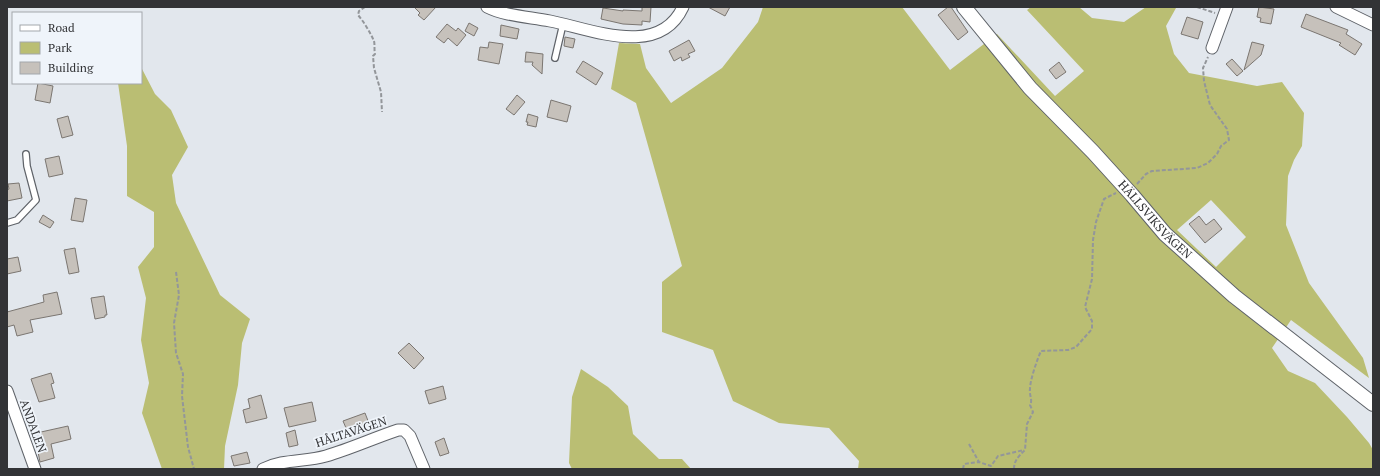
<svg xmlns="http://www.w3.org/2000/svg" width="1380" height="476" viewBox="0 0 1380 476" font-family="'PT Serif',serif">
	<rect width="100%" height="100%" fill="#e2e7ed"/>
	<path fill="#babe73" fill-rule="evenodd" d="M763 7H902L950 70 997 34 1055 96 1084 71 1027 10 1031 7H1079L1092 18 1124 22 1146 7H1174L1176 8 1166 26 1174 54 1189 73 1257 86 1282 82 1304 113 1302 146 1294 160 1288 176 1286 225 1309 283 1363 358 1369 378 1291 320 1272 348 1288 371 1315 383 1347 417 1369 443 1373 450V469H858L859 461 829 428 779 423 733 401 713 350 662 332V282L682 266 636 103 611 89 619 43 640 44 646 68 671 103 722 68 758 22ZM1211 200 1246 237 1216 267 1177 230Z
		M141 67 155 94 171 110 188 147 172 175 176 203 220 295 250 319 242 343 238 385 225 446 224 469H162L142 413 149 383 141 340 146 298 138 267 154 247V212L127 196V146L118 83H141Z
		M581 369 608 387 628 406 633 434 659 459H682L691 469H572L569 463 572 397Z"/>
	<path fill="#c6c1bb" stroke="#7b7671" d="M414 7H436L424 20 418 15 420 13Z
		M642 7H651L650 22 642 21V25L623 24 601 19 603 8 623 11V10L642 11Z
		M708 7H730L725 16Z
		M948 7H951L968 32 958 40 938 15Z
		M1259 7 1274 9 1271 24 1260 22 1261 18 1257 17Z
		M1306 14 1348 30 1346 34 1362 44 1355 55 1339 45 1341 43 1301 27Z
		M1187 17 1203 22 1198 39 1181 34Z
		M469 23 478 28 474 36 465 31Z
		M447 24 456 31 458 28 466 35 457 46 448 38 444 43 436 37Z
		M501 25 519 29 517 39 500 36Z
		M565 37 575 39 573 48 564 46Z
		M689 40 695 51 688 54 690 57 682 61 681 57 674 61 669 51Z
		M489 42 503 44 499 64 478 60 480 47 488 48Z
		M1252 42 1264 45 1261 55 1244 70Z
		M526 52 543 54 542 74 532 65 533 62H525Z
		M1232 59 1243 71 1237 76 1226 64Z
		M583 61 603 73 596 85 576 72Z
		M1059 62 1066 72 1056 79 1049 70Z
		M38 83 53 86 50 103 35 100Z
		M517 95 525 102 514 115 506 109Z
		M551 100 571 106 567 122 547 117Z
		M528 114 538 117 536 127 527 125 528 122H526Z
		M68 116 73 135 62 138 57 119Z
		M59 156 63 174 49 177 45 159Z
		M19 183 22 198 7 201V190L9 189 8 184Z
		M75 198 87 200 83 222 71 220Z
		M43 215 54 222 50 228 39 222Z
		M1199 216 1206 225 1214 219 1222 229 1205 243 1189 224Z
		M75 248 79 272 69 274 64 250Z
		M18 257 21 271 7 274V259Z
		M57 292 62 314 30 320 33 332 17 336 14 325 7 327V312L44 302 43 295Z
		M104 296 107 315H105V317L95 319 91 298Z
		M409 343 424 358 414 369 398 353Z
		M51 373 54 383 51 384 55 398 39 402 31 379Z
		M443 386 446 399 429 404 425 391Z
		M261 395 267 418 246 423 243 410 250 408 248 399Z
		M312 402 316 421 289 427 284 408Z
		M365 413 370 426 349 435 343 421Z
		M68 426 71 439 51 444 54 458 40 462 38 452 45 450 41 432Z
		M295 430 298 445 289 447 286 433Z
		M444 438 449 453 440 456 435 442Z
		M247 452 250 463 234 466 231 456Z"/>
	<g fill="none" stroke-linecap="round" stroke-linejoin="round">
		<defs>
			<path id="service" d="M555 58 563 24
				M7 223 17 220 36 200 27 166 26 154"/>
			<path id="minor" d="M487 7C505 16 530 17 550 21 591 29 659 59 683 7
				M1336 7 1373 25
				M1212 48 1227 7
				M7 391 35 469
				M263 469C283 459 305 462 326 456 350 449 374 438 398 430H404L410 436 424 469"/>
			<g id="tertiary">
				<path id="s1" d="M964 7 1030 88 1093 152 1132 195 1165 234 1234 296 1373 404"/>
			</g>
		</defs>
		<use href="#service" stroke="#5f6369" stroke-width="8"/>
		<use href="#minor" stroke="#5f6369" stroke-width="13"/>
		<use href="#tertiary" stroke="#5f6369" stroke-width="16"/>
		<path stroke="#93969a" stroke-width="2" stroke-dasharray="4 2" stroke-linecap="butt" d="M365 7 359 11 358 15C364 22 370 32 374 41 375 45 374 50 375 54L373 56 374 68 381 92 382 112
			M1197 7 1215 13
			M1137 184 1146 174 1152 171 1197 168 1208 163 1217 154 1221 146 1229 140 1227 129 1210 105 1204 81 1203 68 1208 57
			M176 272 179 295 174 323 176 353 183 374 182 396 188 447 194 469
			M969 444 979 462 991 466 998 456 1024 450
			M963 469 964 464 979 462
			M1014 469C1014 460 1019 456 1025 450L1027 424 1033 412 1030 405C1033 400 1029 395 1030 389 1030 380 1037 360 1041 351L1068 350 1076 347 1092 329V321L1085 307 1092 279 1093 240 1096 222 1104 199 1116 193"/>
		<use href="#service" stroke="#fff" stroke-width="5.5"/>
		<use href="#minor" stroke="#fff" stroke-width="11"/>
		<use href="#tertiary" stroke="#fff" stroke-width="14"/>
	</g>
	<g text-anchor="middle" stroke-width="3.5" stroke-linejoin="round" paint-order="stroke">
		<g font-size="12" fill="#323336" stroke="#eff4fa">
			<text dy="4" stroke="none"><textPath href="#s1" startOffset="286">HÄLLSVIKSVÄGEN</textPath></text>
			<text transform="translate(33 426) rotate(70)" y="4">ANDALEN</text>
			<text transform="translate(351 432) rotate(-18)" y="4">HÅLTAVÄGEN</text>
		</g>
	</g>
	<rect width="1380" height="476" fill="none" stroke="#323336" stroke-width="16"/>
	<rect x="12" y="12" width="130" height="72" fill="#eff4fa" stroke="#a3a7ac"/>
	<rect x="20" y="25" width="20" height="6" fill="#ffffff" stroke="#a3a7ac"/>
	<text x="48" y="32" font-size="12" fill="#323336">Road</text>
	<rect x="20" y="42" width="20" height="12" fill="#babe73" stroke="#a3a7ac"/>
	<text x="48" y="52" font-size="12" fill="#323336">Park</text>
	<rect x="20" y="62" width="20" height="12" fill="#c6c1bb" stroke="#a3a7ac"/>
	<text x="48" y="72" font-size="12" fill="#323336">Building</text>
</svg>
